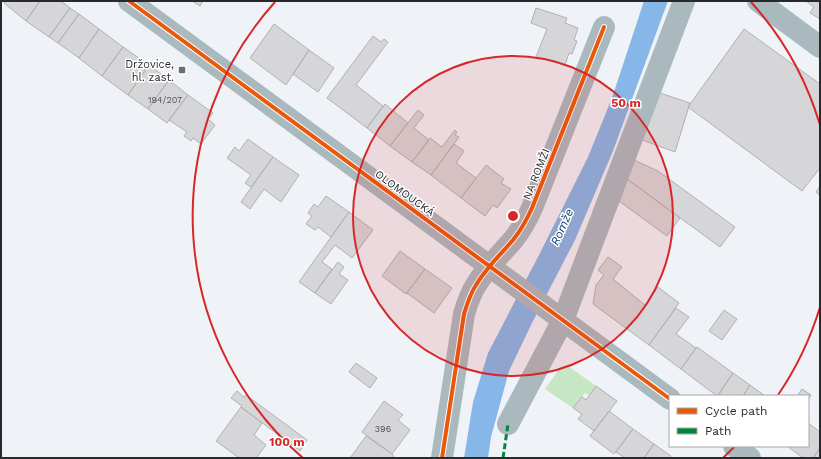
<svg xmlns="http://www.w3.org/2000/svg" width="821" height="459" viewBox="0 0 821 459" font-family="'Work Sans',sans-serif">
	<rect width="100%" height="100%" fill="#eff2f6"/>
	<path fill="#c6e6c4" d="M568 366 596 386 589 395 585 393 573 408 545 389 561 367Z"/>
	<path fill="#86b7e8" d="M644 1H668L613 151 575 240 533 321 509 371 491 437 488 458H464L473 402 488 353 540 253 588 157 612 98Z"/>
	<path fill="#d6d5d8" stroke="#b1b1b3" d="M5 1H40L26 21 4 3Z
		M40 1H61L70 8 49 37 26 21Z
		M192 1H203L200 6Z
		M806 1H820V19L810 13 814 7Z
		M70 8 79 14 58 43 49 37Z
		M536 8 567 18 565 23 578 28 574 40 577 41 572 54 569 53 565 65 536 57 547 29 531 23Z
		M79 14 99 29 79 58 58 43Z
		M274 24 309 50 286 85 250 58Z
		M99 29 123 47 102 76 79 58Z
		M744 29 820 84V168L802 191 688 107Z
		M373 36 381 42 384 39 388 42 356 85 383 106 367 128 327 98Z
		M123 47 149 65 128 95 102 76Z
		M309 50 334 68 318 92 293 74Z
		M149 65 169 80 148 109 128 95Z
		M169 80 188 95 167 123 148 109Z
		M660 93 690 103 675 152 642 140Z
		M188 95 213 113 208 119 215 125 201 144 193 138 191 141 184 136 187 132 169 120Z
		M385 104 408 123 390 146 367 128Z
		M418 110 424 115 414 128 429 140 412 162 390 146Z
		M455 130 457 132 455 135 459 137 431 175 412 162 430 138 442 147Z
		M248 139 273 157 251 187 245 183 251 175 227 158 235 147 239 151Z
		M454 144 464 151 456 163 476 178 461 198 431 175Z
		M273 157 299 175 281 202 264 189 250 209 241 202Z
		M634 160 658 171 735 227 720 247 627 179Z
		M486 165 504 179 501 183 511 189 497 208 493 205 485 216 461 198Z
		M627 179 680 218 667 236 619 201Z
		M820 186V196L816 192Z
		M326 196 349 212 331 237 318 227 315 230 306 224 312 216 308 213 314 204 318 207Z
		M349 212 373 230 352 258 335 245 322 262 332 269 315 293 299 282Z
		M400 251 425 269 406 294 382 276Z
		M608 257 622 267 613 279 645 305 658 287 679 303 649 345 593 304 596 285 604 275 598 270Z
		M338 262 344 267 339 274 348 280 331 304 315 293Z
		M425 269 452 288 434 313 407 293Z
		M676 308 689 317 676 334 696 348 681 369 649 345Z
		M724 310 737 319 722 340 709 331Z
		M697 347 733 373 717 396 681 369Z
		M356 363 377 378 370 388 349 372Z
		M733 373 750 385 743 396H718Z
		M750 385 765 396H743Z
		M596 386 617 401 594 431 578 419 582 414 573 408 582 397 586 400Z
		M802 389 811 395 808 400V396H797Z
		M237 391 244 397 246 395 307 440 300 451 241 407 242 406 231 398Z
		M384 401 403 415 398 420 410 430 392 454 362 432Z
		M241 407 262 423 254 435 266 445 256 458H239L216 441Z
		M609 411 633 429 614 454 590 436Z
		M808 423 820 432V448L813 458H803L787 446H808Z
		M633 429 654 444 644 458H625L616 452Z
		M366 436 392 454 395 458H350Z
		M654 444 671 456 669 458H644Z
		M820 448V458H813Z"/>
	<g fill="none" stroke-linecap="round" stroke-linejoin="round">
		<path stroke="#aab9be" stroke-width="22" d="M129 1 670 399
			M758 1 820 47
			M508 424 563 320 684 1
			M734 446 750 458
			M442 458 464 314C467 304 470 294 476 285 486 268 500 255 513 240 521 230 527 219 532 208L604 27"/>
		<path stroke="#00873e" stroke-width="3" stroke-dasharray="6 3" stroke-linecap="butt" d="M503 458 508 424"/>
		<defs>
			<path id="cycleway" d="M129 1 670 399
				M442 458 464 314C467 304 470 294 476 285 486 268 500 255 513 240 521 230 527 219 532 208L604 27"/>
		</defs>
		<use href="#cycleway" stroke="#fff" stroke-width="6"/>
		<use href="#cycleway" stroke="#e8590c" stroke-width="4"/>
	</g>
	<circle cx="513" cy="216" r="160" fill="#d62828" fill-opacity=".12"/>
	<g fill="none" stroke="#d62828" stroke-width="2">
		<circle cx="513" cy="216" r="160"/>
		<path d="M820 307A320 320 0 0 1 778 395M735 446A320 320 0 0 1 723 458M303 458A320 320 0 0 1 275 2M751 2A320 320 0 0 1 820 125"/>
	</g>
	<rect fill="#6d6f73" stroke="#fff" stroke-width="1.5" x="178" y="66" width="8" height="8" rx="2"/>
	<g text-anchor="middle" stroke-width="3" stroke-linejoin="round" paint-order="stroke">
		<g font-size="9" fill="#535457">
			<text x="165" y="103">194/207</text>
			<text x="383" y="432">396</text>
		</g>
		<g font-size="11" fill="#27292c" stroke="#fff" text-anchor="end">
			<text x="174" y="68">Držovice,<tspan x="174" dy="13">hl. zast.</tspan></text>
		</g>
		<g font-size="11" fill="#27292c" stroke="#fff">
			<text transform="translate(536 174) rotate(-68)" y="4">NA ROMŽI</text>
			<text transform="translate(405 193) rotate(36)" y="4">OLOMOUCKÁ</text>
		</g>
		<g font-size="12" font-style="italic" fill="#0f416d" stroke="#fff">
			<text transform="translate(562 227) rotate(-66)" y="4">Romže</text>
		</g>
	</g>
	<circle cx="513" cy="216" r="6" fill="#d62828" stroke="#fff" stroke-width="2"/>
	<g font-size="12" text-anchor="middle" font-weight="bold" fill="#d62828" stroke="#fff" stroke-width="3" stroke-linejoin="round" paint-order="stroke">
		<text x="626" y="107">50 m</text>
		<text x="287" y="446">100 m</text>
	</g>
	<rect width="821" height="459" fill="none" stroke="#27292c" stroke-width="4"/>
	<rect x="669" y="395" width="140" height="52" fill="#ffffff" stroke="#a9a9ab"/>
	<rect x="677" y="408" width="20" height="6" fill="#e8590c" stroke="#a9a9ab"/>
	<text x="705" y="415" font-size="12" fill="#27292c">Cycle path</text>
	<rect x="677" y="428" width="20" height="6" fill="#00873e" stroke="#a9a9ab"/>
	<text x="705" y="435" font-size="12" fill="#27292c">Path</text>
</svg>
